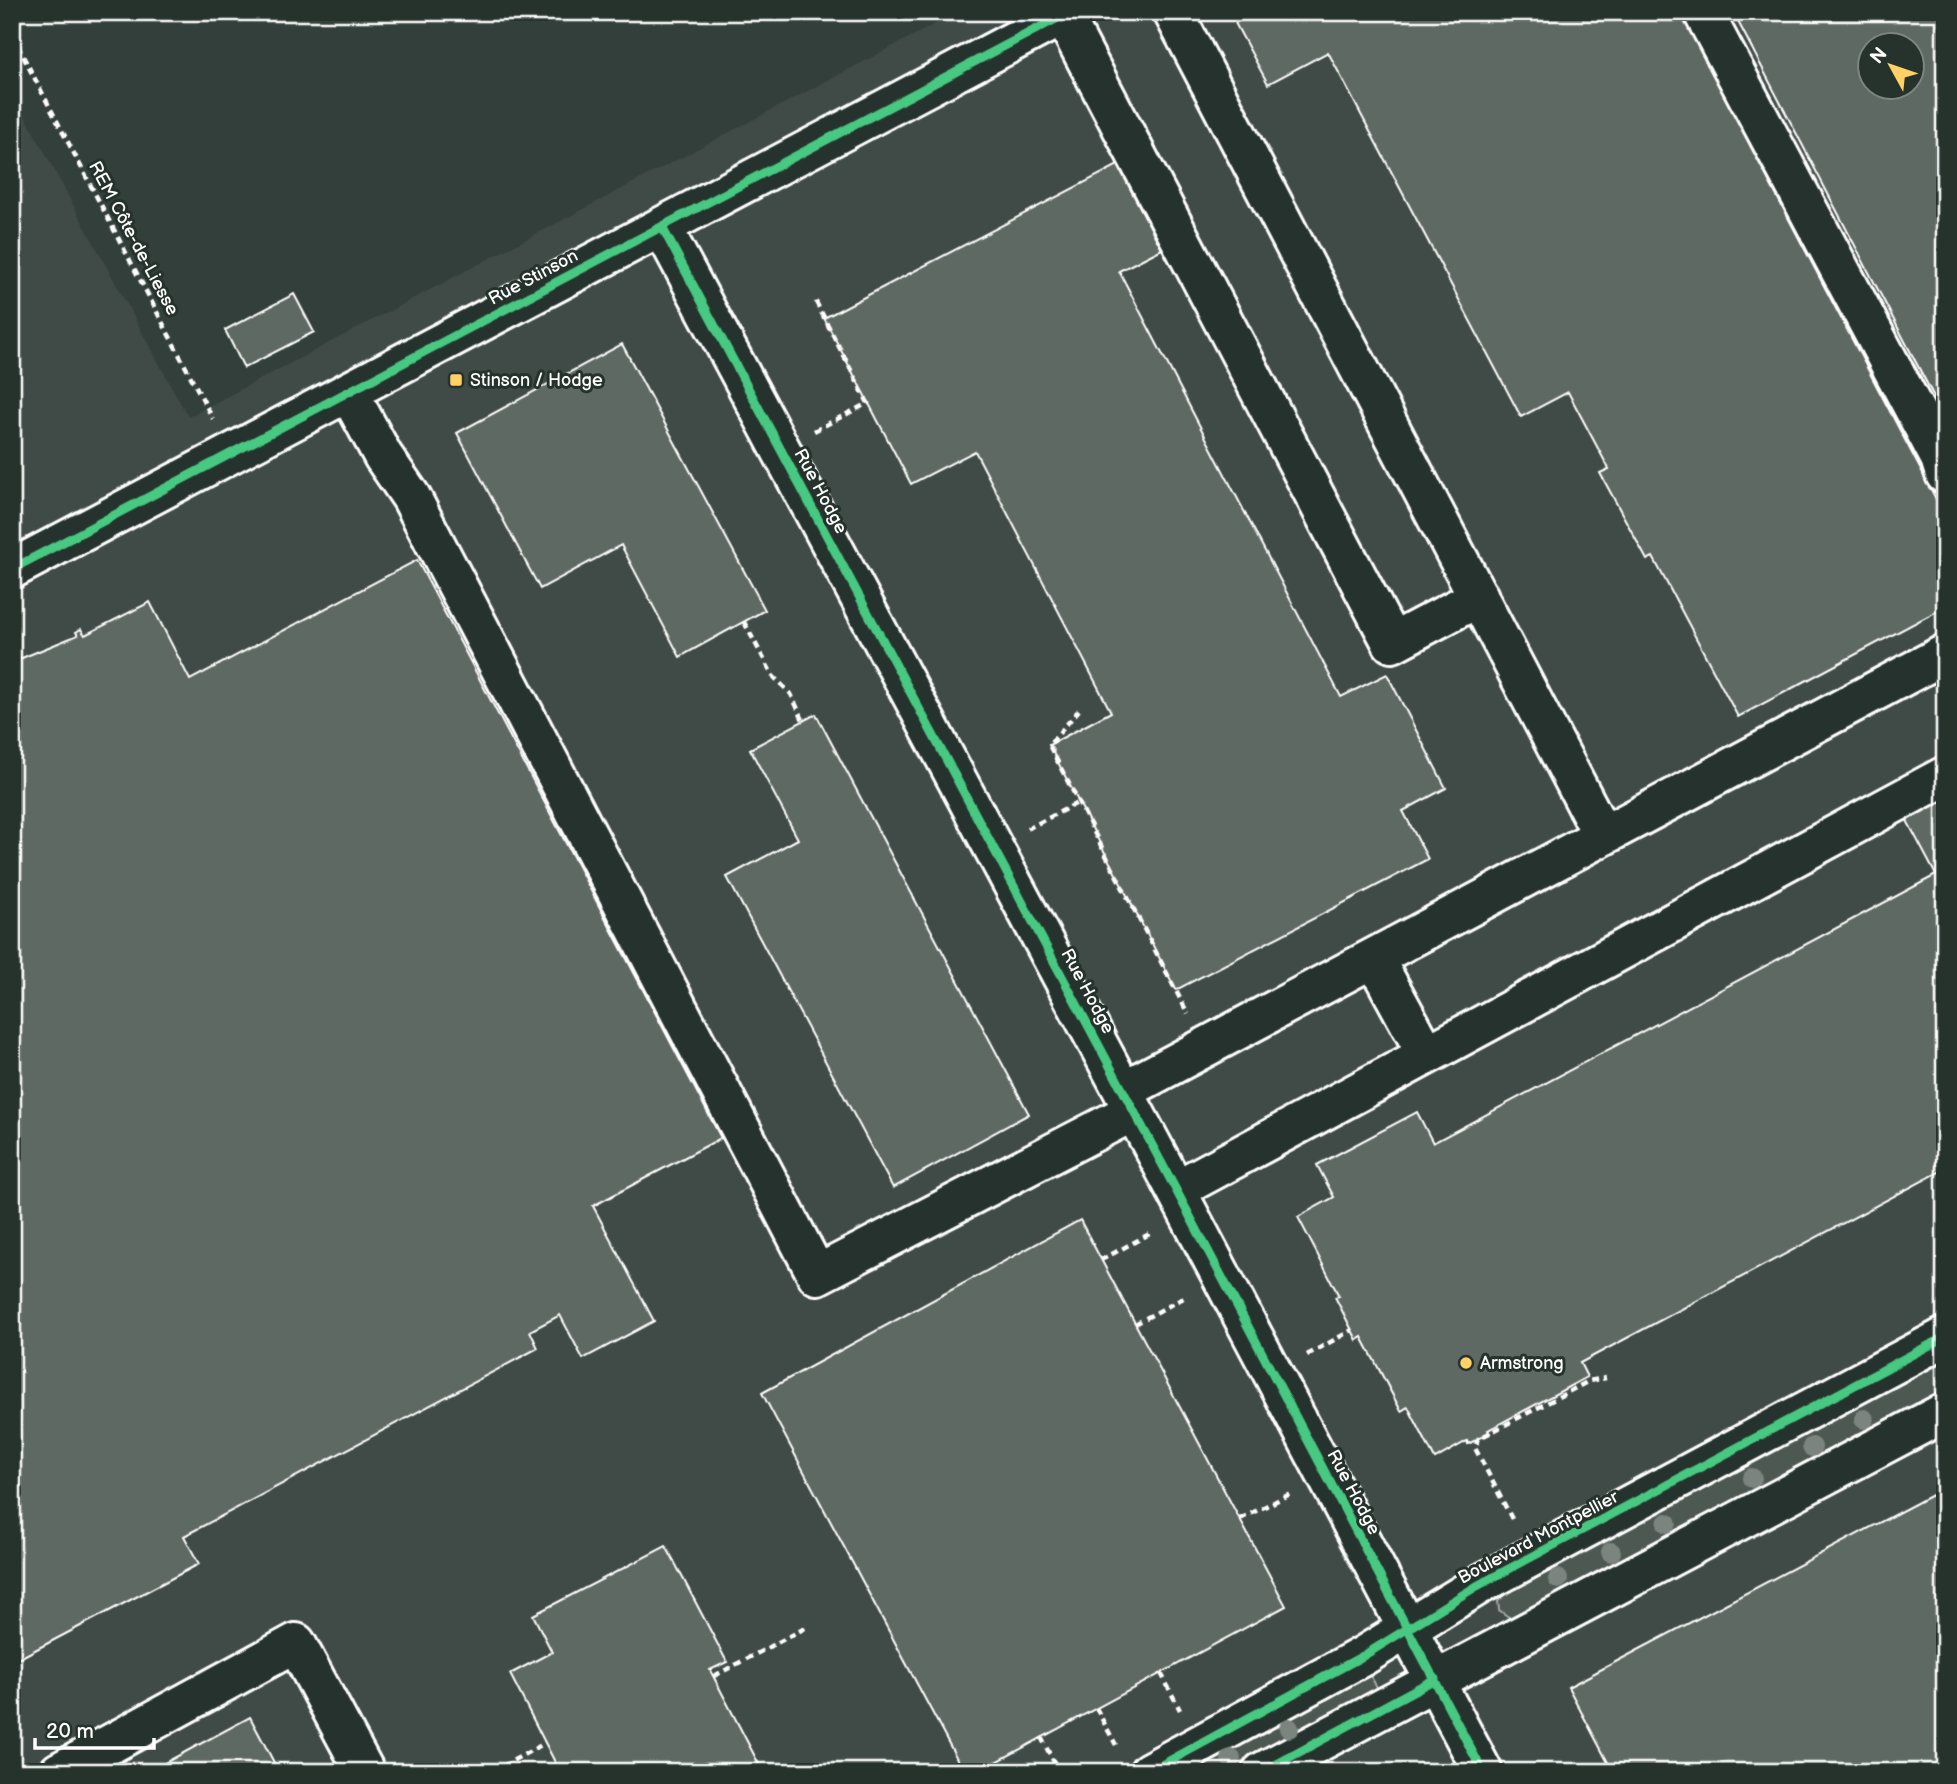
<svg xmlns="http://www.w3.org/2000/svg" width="1957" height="1784" viewBox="0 0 1957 1784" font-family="'Balsamiq Sans',sans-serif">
	<rect width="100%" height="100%" fill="#333f3a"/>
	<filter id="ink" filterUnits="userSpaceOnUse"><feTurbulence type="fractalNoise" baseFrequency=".0143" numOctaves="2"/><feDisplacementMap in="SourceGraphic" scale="14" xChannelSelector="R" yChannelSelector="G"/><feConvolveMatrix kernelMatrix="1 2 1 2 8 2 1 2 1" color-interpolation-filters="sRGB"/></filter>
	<g filter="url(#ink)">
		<path fill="#404c47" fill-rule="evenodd" d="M958 12H1945V1772H12V92L188 417ZM1870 46H1912V88H1870Z"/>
		<path fill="#4d5853" stroke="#a6aca9" stroke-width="2" d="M1945 1361V1391L1519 1616 1510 1618 1499 1610 1498 1601 1514 1588Z
			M1364 1675 1371 1677 1378 1689 1369 1701 1237 1772H1178Z"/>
		<path fill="#5f6964" stroke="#fff" stroke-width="2" fill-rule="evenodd" d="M1255 12H1680L1945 516V607L1738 717 1653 557 1647 560 1600 473 1609 469 1568 392 1521 417 1328 52 1268 84 1235 23Z
			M1733 12H1945V418ZM1870 46H1912V88H1870Z
			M1118 165 1162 249 1119 271 1341 697 1387 674 1446 788 1403 811 1428 859 1176 990 1049 745 1111 712 975 451 911 484 824 318Z
			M294 294 314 332 244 368 225 330Z
			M622 344 765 610 680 657 621 545 540 589 457 433Z
			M417 560 721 1138 593 1206 654 1321 583 1359 560 1315 530 1331 538 1348 184 1536 199 1564 12 1662V662L78 635 76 632 81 629 85 635 150 602 190 680Z
			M816 714 1029 1114 893 1188 727 877 798 839 750 749Z
			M1945 791V1169L1580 1363 1587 1377 1488 1430 1490 1433 1468 1444 1467 1441 1435 1459 1408 1407 1401 1411 1362 1337 1357 1340 1335 1297 1339 1296 1298 1217 1334 1197 1317 1165 1417 1112 1433 1143 1936 875 1903 813Z
			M1080 1220 1286 1606 978 1772H964L762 1393Z
			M1945 1488V1772H1613L1568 1687Z
			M666 1546 727 1662 710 1670 763 1772H560L510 1674 552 1652 533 1615Z
			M250 1717 279 1772H148Z
			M337 1762 342 1772H319Z"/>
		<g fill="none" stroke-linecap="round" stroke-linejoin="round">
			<defs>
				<path id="minor" d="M1173 12 1603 836
					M1703 12 1940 458 1945 474
					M1063 15 1392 643 1479 597
					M662 227 1176 1190 1483 1772
					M349 393 383 456 411 497 817 1275 1134 1111
					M12 569 1069 12
					M1374 958 1427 1055
					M1123 1091 1945 654
					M1176 1190 1945 776
					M59 1772 296 1643 365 1772
					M1149 1772 1363 1656 1477 1586 1945 1337
					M1262 1772 1945 1412"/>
			</defs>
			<use href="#minor" stroke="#fff" stroke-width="44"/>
			<path stroke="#fff" stroke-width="4.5" stroke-dasharray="7 5" stroke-linecap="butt" d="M12 35 213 419
				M814 431 868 403 815 300
				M744 622 773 676 791 694 803 720
				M1079 710 1049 745 1188 1014
				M1027 829 1079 802
				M1101 1260 1153 1232
				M1135 1324 1187 1296
				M1307 1355 1352 1330
				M1240 1519 1292 1493
				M1512 1519 1475 1448 1478 1439 1589 1381 1606 1378
				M1161 1673 1180 1710
				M714 1676 809 1626
				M1096 1708 1116 1745
				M1041 1737 1059 1772
				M492 1772 545 1743"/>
			<use href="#minor" stroke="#26332d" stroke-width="38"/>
			<defs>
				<path id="cycleway" d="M662 227 1176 1190 1483 1772
					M12 569 1069 12
					M1149 1772 1363 1656 1477 1586 1945 1337
					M1262 1772 1435 1679"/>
			</defs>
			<use href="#cycleway" stroke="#26332d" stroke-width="13"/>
			<use href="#cycleway" stroke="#46c982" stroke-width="9"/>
		</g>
		<g fill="#7c8480">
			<circle cx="1864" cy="1419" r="10"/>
			<circle cx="1812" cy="1447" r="10"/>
			<circle cx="1752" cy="1478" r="10"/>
			<circle cx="1667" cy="1523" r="10"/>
			<circle cx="1611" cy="1552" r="10"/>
			<circle cx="1558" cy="1579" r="10"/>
			<circle cx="1289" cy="1728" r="10"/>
			<circle cx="1231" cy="1759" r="10"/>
		</g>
	</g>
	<g fill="#ffd166" stroke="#26332d" stroke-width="2.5">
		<rect x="449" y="373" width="14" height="14" rx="3.5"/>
		<circle cx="1466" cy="1363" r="7"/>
	</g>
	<g text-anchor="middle" stroke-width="6" stroke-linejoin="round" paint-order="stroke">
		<g font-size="18" fill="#fff" stroke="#26332d">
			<text transform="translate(134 238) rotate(62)" y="6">REM Côte-de-Liesse</text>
			<text transform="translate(533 277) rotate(-28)" y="6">Rue Stinson</text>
			<text transform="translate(821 491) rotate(62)" y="6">Rue Hodge</text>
			<text transform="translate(1088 991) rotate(62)" y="6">Rue Hodge</text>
			<text transform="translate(1354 1492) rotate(62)" y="6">Rue Hodge</text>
			<text transform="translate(1538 1537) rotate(-28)" y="6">Boulevard Montpellier</text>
		</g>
		<g font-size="18" fill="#fff" stroke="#26332d" text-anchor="start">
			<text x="470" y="386">Stinson / Hodge</text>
			<text x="1480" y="1369">Armstrong</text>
		</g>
	</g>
	<rect width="1957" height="1784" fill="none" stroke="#26332d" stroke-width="42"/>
	<rect x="21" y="21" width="1915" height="1742" fill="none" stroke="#fff" stroke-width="2.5" filter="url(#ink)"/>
	<g transform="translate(1891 66) rotate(310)"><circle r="33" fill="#26332d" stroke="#7d8581" stroke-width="2"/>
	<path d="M0-5L12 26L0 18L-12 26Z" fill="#ffd166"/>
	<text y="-10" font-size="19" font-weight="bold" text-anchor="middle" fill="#ffffff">N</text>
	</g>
	<path d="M35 1738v10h119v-10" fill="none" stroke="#ffffff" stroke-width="3.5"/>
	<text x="46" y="1738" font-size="21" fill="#ffffff" stroke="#26332d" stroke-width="5" paint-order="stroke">20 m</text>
</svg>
